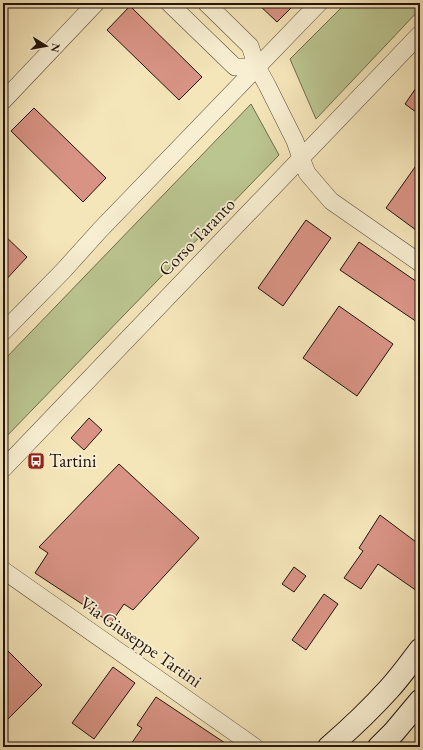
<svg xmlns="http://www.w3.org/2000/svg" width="423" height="750" viewBox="0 0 423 750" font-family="'EB Garamond',serif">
	<rect width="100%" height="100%" fill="#f5e6ba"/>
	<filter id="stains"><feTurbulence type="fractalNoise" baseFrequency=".005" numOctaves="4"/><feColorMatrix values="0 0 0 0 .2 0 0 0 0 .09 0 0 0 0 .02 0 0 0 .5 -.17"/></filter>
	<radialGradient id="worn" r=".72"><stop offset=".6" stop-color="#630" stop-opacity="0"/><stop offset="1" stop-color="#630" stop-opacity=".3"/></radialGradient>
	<path fill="#bbc590" stroke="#6f6c4e" d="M346 3H420V9L316 119 290 59Z
		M251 104 279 155 3 440V361Z"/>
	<path fill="#d89384" stroke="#23130d" d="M257 3H296L277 22Z
		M130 6 202 77 179 100 107 30Z
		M420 82V115L405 104Z
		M34 108 106 178 83 202 11 131Z
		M420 160V233L386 208Z
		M306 220 331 238 283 306 258 288Z
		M3 234 27 257 3 283Z
		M359 242 420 284V324L340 270Z
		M339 306 393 344 357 396 303 358Z
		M89 418 102 430 84 450 71 438Z
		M119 464 199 538 133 610 124 604 111 623 35 573 48 553 39 547Z
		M380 515 420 545V593L378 564 361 589 344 578 363 551 359 548Z
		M294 567 306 576 294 592 282 584Z
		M324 594 338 604 306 650 292 640Z
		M3 646 42 685 3 724Z
		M113 667 135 683 94 739 72 723Z
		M156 697 231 747H129L142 728 137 725Z"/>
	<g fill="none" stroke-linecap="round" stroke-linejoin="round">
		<defs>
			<path id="street" d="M169 3 235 67H257
				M206 3 250 46 257 67 267 85 295 141 301 158 307 173 331 201 420 263
				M3 101 96 3
				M3 332 63 271 100 230 319 3
				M3 469 420 34
				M3 570 255 747"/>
			<path id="secondary" d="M329 747C350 729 370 710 389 689 400 677 410 663 420 650
				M379 747 394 732 420 701"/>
		</defs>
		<use href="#street" stroke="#584838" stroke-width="18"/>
		<use href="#secondary" stroke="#23130d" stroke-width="24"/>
		<use href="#street" stroke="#f8efd2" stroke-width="17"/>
		<use href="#secondary" stroke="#f8efd2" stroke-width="22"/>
	</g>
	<defs>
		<symbol id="bus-square" viewBox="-11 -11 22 22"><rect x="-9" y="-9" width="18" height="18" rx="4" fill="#8f2418" stroke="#f8efd2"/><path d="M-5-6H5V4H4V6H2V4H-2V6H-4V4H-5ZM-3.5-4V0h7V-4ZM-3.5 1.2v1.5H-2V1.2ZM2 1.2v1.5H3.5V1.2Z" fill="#fff"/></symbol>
	</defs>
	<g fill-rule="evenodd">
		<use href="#bus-square" x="26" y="451" width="20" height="20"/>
	</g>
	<g text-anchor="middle" stroke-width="3.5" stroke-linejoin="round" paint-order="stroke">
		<g font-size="18" fill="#23130d" stroke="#f8efd2">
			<text transform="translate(197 237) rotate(-46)" y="6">Corso Taranto</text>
			<text transform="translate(141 642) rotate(35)" y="6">Via Giuseppe Tartini</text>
		</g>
		<g font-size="18" fill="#23130d" stroke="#f8efd2" text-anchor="start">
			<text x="49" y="467">Tartini</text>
		</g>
	</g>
	<rect width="423" height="750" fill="none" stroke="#f5e6ba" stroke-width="16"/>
	<rect x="4" y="4" width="415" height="742" fill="none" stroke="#23130d" stroke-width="2"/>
	<rect x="8" y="8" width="407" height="734" fill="none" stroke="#23130d"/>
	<g transform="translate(46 46) rotate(101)" stroke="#f8efd2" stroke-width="3" paint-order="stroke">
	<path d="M0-3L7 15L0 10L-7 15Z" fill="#23130d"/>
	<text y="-6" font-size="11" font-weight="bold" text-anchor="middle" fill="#23130d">N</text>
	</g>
	<rect width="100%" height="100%" filter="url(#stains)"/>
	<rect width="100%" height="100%" fill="url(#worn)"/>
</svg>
